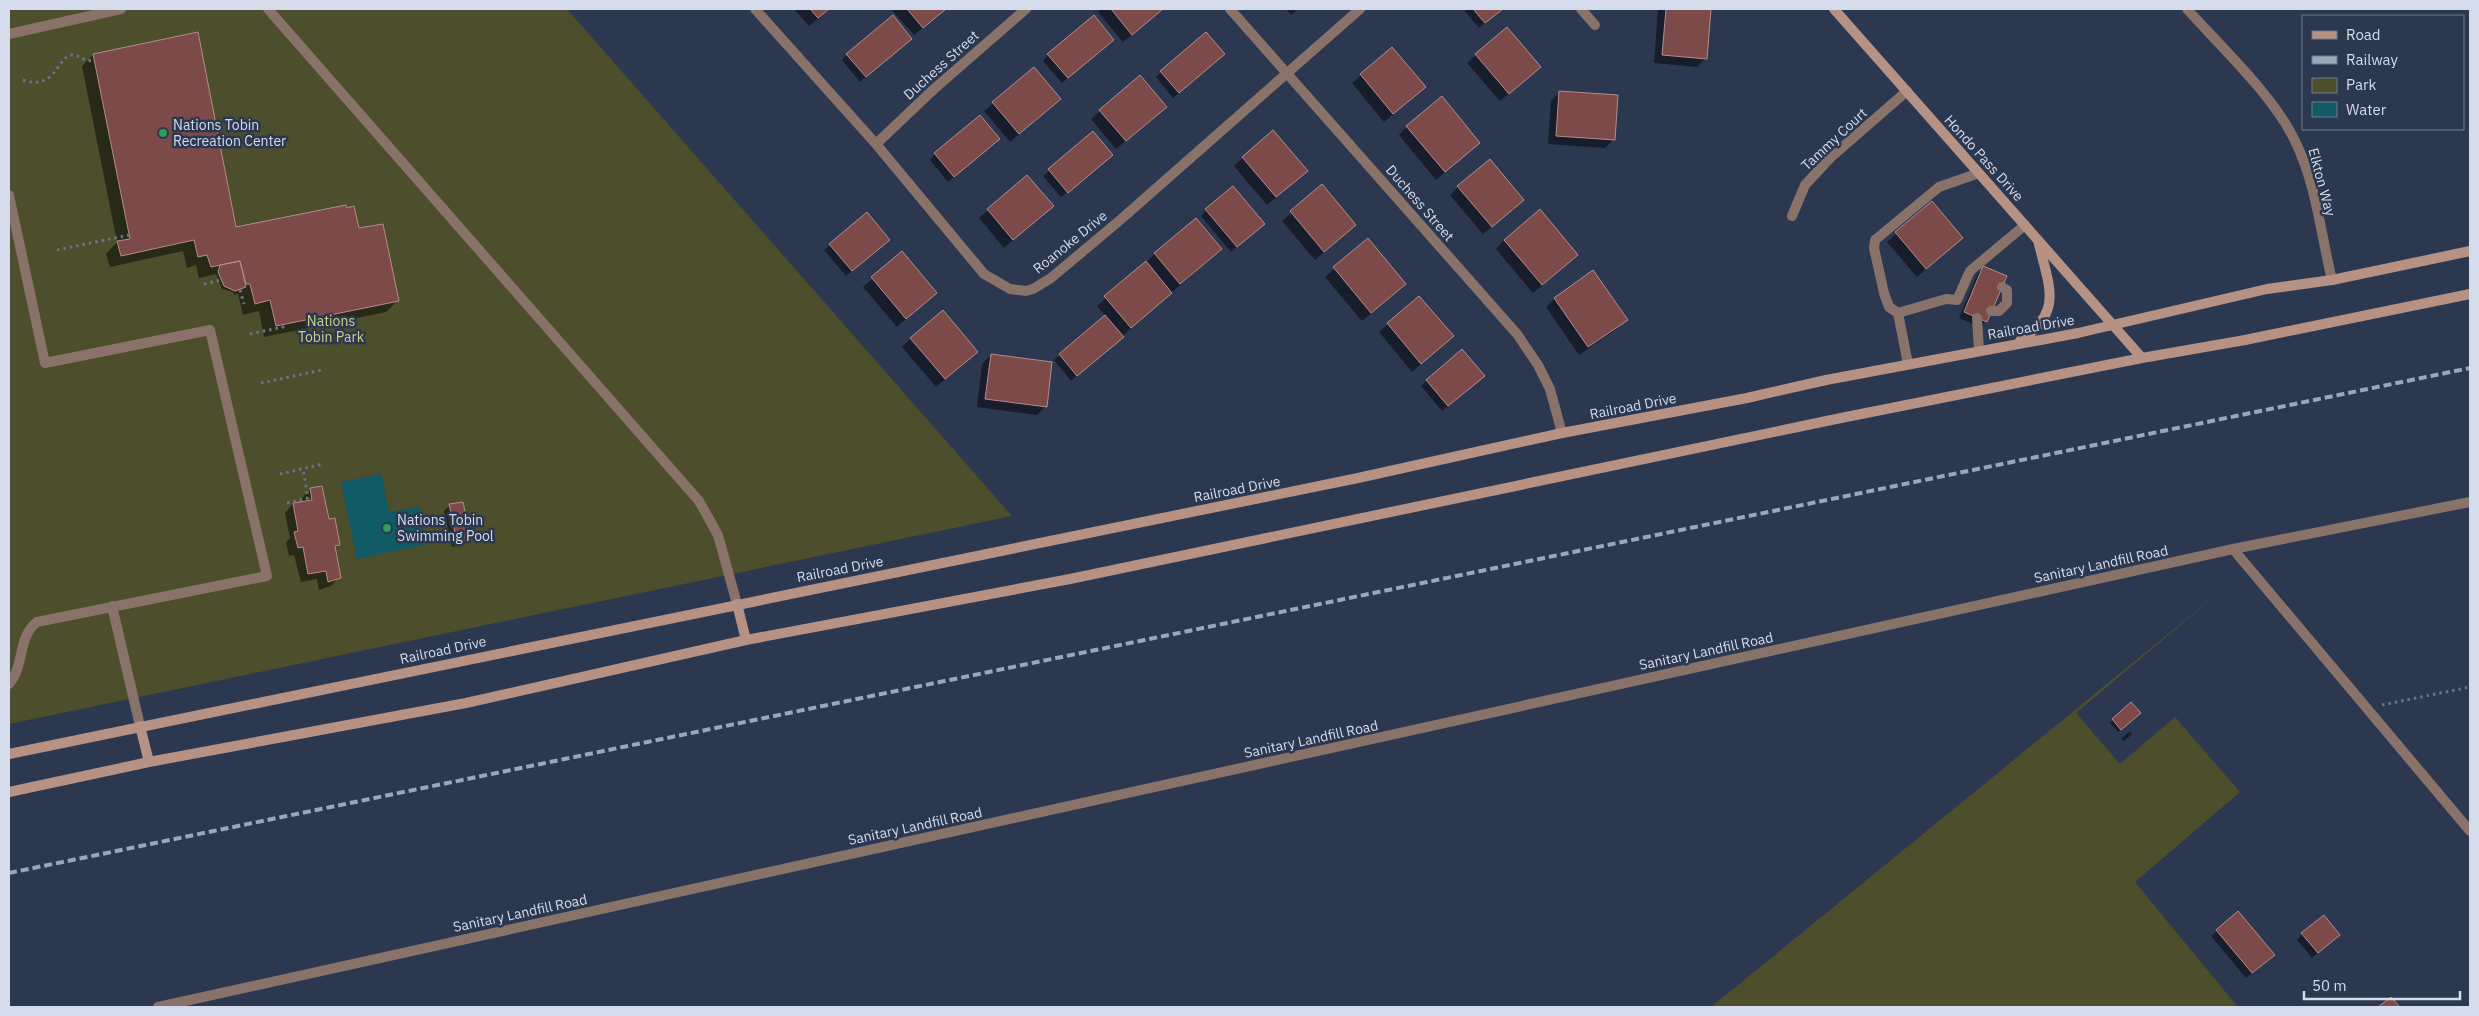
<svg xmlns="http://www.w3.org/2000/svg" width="2479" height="1016" viewBox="0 0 2479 1016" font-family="'IBM Plex Sans',sans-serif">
	<rect width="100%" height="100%" fill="#2b3850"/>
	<path fill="#4c4e2c" d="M9 9H567L1012 516 9 724Z
		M2222 590 2076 713 2120 764 2175 717 2240 792 2135 882 2238 1007H1711Z"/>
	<path fill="#105b66" d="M381 474 389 512 419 507 427 544 357 559 341 482Z"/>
	<path fill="#0007" d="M794 9H829L809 26Z
		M891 9H945L914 35Z
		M1102 9H1163L1123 42 1098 12Z
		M1286 9H1298L1291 15Z
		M1463 9H1502L1479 28Z
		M1658 9H1710L1706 58 1697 67 1654 63Z
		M905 44 860 82 842 60 847 54Z
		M1107 45 1062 83 1043 61 1048 55Z
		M1392 49 1415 95 1384 122 1352 83Z
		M93 55 236 229H358L398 300 386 312 264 337 259 311 243 315 238 294 234 295 233 292 222 289 216 274 199 278 196 265 187 268 183 251 110 267 106 254 117 242 82 66Z
		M1476 55 1531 75 1500 101 1467 63Z
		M1218 60 1173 98 1156 77 1161 72Z
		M1034 69 1051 107 1010 142 984 111Z
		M1560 92 1614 139 1605 148 1548 144 1551 101Z
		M1100 111 1157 115 1116 149 1091 119Z
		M1407 127 1479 143 1436 180 1399 135Z
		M1093 133 1106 160 1061 197 1043 176Z
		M992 144 948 182 930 160 935 154Z
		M1243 158 1306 171 1267 205 1234 166Z
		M1027 176 1043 214 1004 248 979 218Z
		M1322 186 1346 233 1315 260 1282 221Z
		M1458 187 1514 208 1483 234 1450 195Z
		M1932 203 1961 238 1917 277 1887 242Z
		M1206 210 1257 229 1231 252 1201 216Z
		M1368 240 1396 292 1362 321 1325 277Z
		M1504 240 1568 263 1533 293 1496 249Z
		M830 245H882L846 276 824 250Z
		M902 253 936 293 897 327 863 287Z
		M1155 254 1212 257 1071 381 1054 360 1106 316 1097 306Z
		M1984 268 1986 321 1980 327 1959 318 1978 273Z
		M1419 297 1443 345 1412 372 1379 332Z
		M1555 298 1626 320 1617 329 1579 355 1546 307Z
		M911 338 967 360 936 387 902 347Z
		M991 355 1046 406 1037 415 977 407 982 364Z
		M1427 380 1478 381 1442 411 1421 386Z
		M321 488 329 520 339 545 334 549 339 577 331 586 319 590 317 579 301 582 294 555 289 556 286 542 290 538 285 513 293 504 302 503V498L310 490Z
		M450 505 470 539 464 544 452 547 444 511Z
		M2131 704 2139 713 2118 732 2110 723Z
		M2130 731 2132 734 2124 741 2121 739Z
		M2238 913 2268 960 2246 978 2211 936Z
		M2302 934 2333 940 2312 958 2297 940Z"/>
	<path fill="#7d4a4a" stroke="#b38d8c" d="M810 9H829L818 18Z
		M907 9H946L923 28Z
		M1111 9H1163L1132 35Z
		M1473 9H1503L1485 23Z
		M1666 9H1711L1707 59 1662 55Z
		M893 15 912 39 866 77 846 54Z
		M1094 15 1114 40 1068 78 1047 54Z
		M1507 27 1541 67 1509 94 1475 54Z
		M198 32 236 227 346 205 347 208 354 206 359 228 383 224 399 301 276 326 270 300 255 304 250 284H246L240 261 211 267 207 255 198 257 194 240 121 256 117 241 130 239 93 54Z
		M1206 32 1225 54 1179 93 1160 71Z
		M1392 47 1426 87 1393 114 1360 74Z
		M1034 67 1061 99 1019 134 992 102Z
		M1140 75 1167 107 1126 141 1099 110Z
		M1559 91 1618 95 1615 140 1556 136Z
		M1442 96 1480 143 1445 172 1406 126Z
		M980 115 1000 139 954 177 934 153Z
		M1273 130 1308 171 1276 197 1242 157Z
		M1093 131 1113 155 1068 193 1048 169Z
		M1490 159 1524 200 1492 227 1457 186Z
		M1027 175 1054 206 1013 240 987 209Z
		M1322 184 1356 225 1324 252 1290 211Z
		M1233 186 1265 224 1237 247 1205 209Z
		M1932 201 1963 238 1926 269 1895 232Z
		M1540 209 1578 255 1542 285 1504 240Z
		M867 212 890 240 852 271 829 244Z
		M1196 218 1222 249 1180 284 1154 253Z
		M1368 238 1406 284 1371 313 1333 267Z
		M902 251 937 293 906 319 871 277Z
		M240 261 246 287 235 291 224 286 218 272 220 265Z
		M1146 261 1172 293 1131 328 1104 296Z
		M1983 266 2007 276 1987 322 1964 312Z
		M1593 270 1628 320 1588 347 1554 298Z
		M1419 296 1454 336 1421 364 1387 323Z
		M943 310 978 352 945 379 910 338Z
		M1105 315 1124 337 1077 376 1059 354Z
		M1462 349 1485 376 1448 406 1426 380Z
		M991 354 1052 362 1047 407 985 399Z
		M322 486 329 519 335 518 340 545 335 546 341 578 328 582 326 571 308 574 303 547 298 548 294 532 298 531 293 503 312 500 310 488Z
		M463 502 471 539 457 542 449 504Z
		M2131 702 2141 713 2121 730 2112 719Z
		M2238 911 2275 955 2252 973 2216 930Z
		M2324 915 2340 935 2318 953 2301 933Z
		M2391 997 2400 1007H2378Z"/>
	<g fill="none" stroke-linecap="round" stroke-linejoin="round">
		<path stroke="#697489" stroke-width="3" stroke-dasharray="2.5 4" stroke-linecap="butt" d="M23 80C64 94 55 37 86 61L94 60
			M57 250 129 235
			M204 284 221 280
			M240 290 244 304
			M250 334 283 327 282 325
			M261 383 322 370
			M280 474 323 464
			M287 503 308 498 303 469
			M2382 705 2470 687"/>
		<path stroke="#887269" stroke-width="10" d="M268 9 699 501 718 535 737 604
			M9 34 121 9
			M1979 173 1939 187 1875 240 1874 248 1884 293 1889 307 1898 313 1946 299 1957 300 1970 271 2025 225
			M9 195 45 363 210 330 267 576 37 622C17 637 25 666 9 684
			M1991 311H1999L2007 303V290L2002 287
			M1898 313 1908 364
			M1977 318 1979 351
			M112 606 140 726"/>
		<path stroke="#887269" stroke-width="10" d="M755 9 876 144 984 274 1010 289 1026 291 1033 289 1051 278 1119 221 1360 9
			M1230 9 1517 334 1538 365 1550 389 1562 433
			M1581 9 1595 25
			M2187 9C2221 47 2274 96 2295 141 2316 183 2321 235 2332 280
			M876 144 934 89 1026 9
			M1792 216 1805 185 1830 158 1907 91
			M2233 549 2470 831"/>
		<path stroke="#887269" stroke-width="10" d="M158 1007 2233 549 2470 502"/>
		<path stroke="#b59283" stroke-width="10" d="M1834 9 2142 358
			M2020 341C2065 311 2048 285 2038 240
			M737 604 746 640
			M140 726 149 762
			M9 754 1358 478 1562 433 1747 398 1826 380 2078 333 2267 289 2332 280 2470 251
			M9 792 149 762 466 703 746 640 1070 579 1841 418 2142 358 2245 340 2470 294"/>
		<path stroke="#9ca6b8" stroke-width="4" stroke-dasharray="8 4" stroke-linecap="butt" d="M9 873 2470 368"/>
	</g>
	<g fill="#2e9e5b" stroke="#2b3850" stroke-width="2">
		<circle cx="163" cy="133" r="5"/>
		<circle cx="387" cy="528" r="5"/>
	</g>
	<g text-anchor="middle" stroke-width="5" stroke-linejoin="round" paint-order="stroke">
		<g font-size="14" fill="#d4dcec" stroke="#2b3850">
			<text transform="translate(941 65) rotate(-42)" y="5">Duchess Street</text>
			<text transform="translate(1834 139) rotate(-43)" y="5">Tammy Court</text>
			<text transform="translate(1984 158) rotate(48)" y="5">Hondo Pass Drive</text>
			<text transform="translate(2322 182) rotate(75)" y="5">Elkton Way</text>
			<text transform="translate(1420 203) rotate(49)" y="5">Duchess Street</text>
			<text transform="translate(1070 242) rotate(-39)" y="5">Roanoke Drive</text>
			<text transform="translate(2031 327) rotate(-10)" y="5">Railroad Drive</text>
			<text transform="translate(1633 406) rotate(-11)" y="5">Railroad Drive</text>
			<text transform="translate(1237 489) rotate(-11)" y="5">Railroad Drive</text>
			<text transform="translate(2101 564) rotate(-12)" y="5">Sanitary Landfill Road</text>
			<text transform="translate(840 569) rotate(-11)" y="5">Railroad Drive</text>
			<text transform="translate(443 650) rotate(-12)" y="5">Railroad Drive</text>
			<text transform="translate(1706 651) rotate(-12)" y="5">Sanitary Landfill Road</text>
			<text transform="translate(1311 739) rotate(-12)" y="5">Sanitary Landfill Road</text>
			<text transform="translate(915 826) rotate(-12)" y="5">Sanitary Landfill Road</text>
			<text transform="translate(520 913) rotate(-12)" y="5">Sanitary Landfill Road</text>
		</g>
		<g font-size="14" fill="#d4dcec" stroke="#2b3850" text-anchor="start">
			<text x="173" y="130">Nations Tobin<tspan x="173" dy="16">Recreation Center</tspan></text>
			<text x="397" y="525">Nations Tobin<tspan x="397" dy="16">Swimming Pool</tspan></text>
		</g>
		<g font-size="14" fill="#cfd284" stroke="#2b3850">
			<text x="331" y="326">Nations<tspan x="331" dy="16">Tobin Park</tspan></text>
		</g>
	</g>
	<rect width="2479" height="1016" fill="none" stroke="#d4dcec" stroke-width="20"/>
	<rect x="2302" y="15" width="162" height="115" fill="#2b3850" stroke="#6f7a8e"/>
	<rect x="2312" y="31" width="25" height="8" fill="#b59283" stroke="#6f7a8e"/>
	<text x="2346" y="40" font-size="15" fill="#d4dcec">Road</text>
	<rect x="2312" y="56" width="25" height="8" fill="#9ca6b8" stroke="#6f7a8e"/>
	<text x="2346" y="65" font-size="15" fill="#d4dcec">Railway</text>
	<rect x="2312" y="78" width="25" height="15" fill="#4c4e2c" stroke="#6f7a8e"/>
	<text x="2346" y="90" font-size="15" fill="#d4dcec">Park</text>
	<rect x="2312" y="102" width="25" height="15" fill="#105b66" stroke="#6f7a8e"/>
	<text x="2346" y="115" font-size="15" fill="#d4dcec">Water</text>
	<path d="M2304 991v8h156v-8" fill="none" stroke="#d4dcec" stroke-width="2.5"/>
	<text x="2312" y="991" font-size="15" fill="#d4dcec" stroke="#2b3850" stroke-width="4" paint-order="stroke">50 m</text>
</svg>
